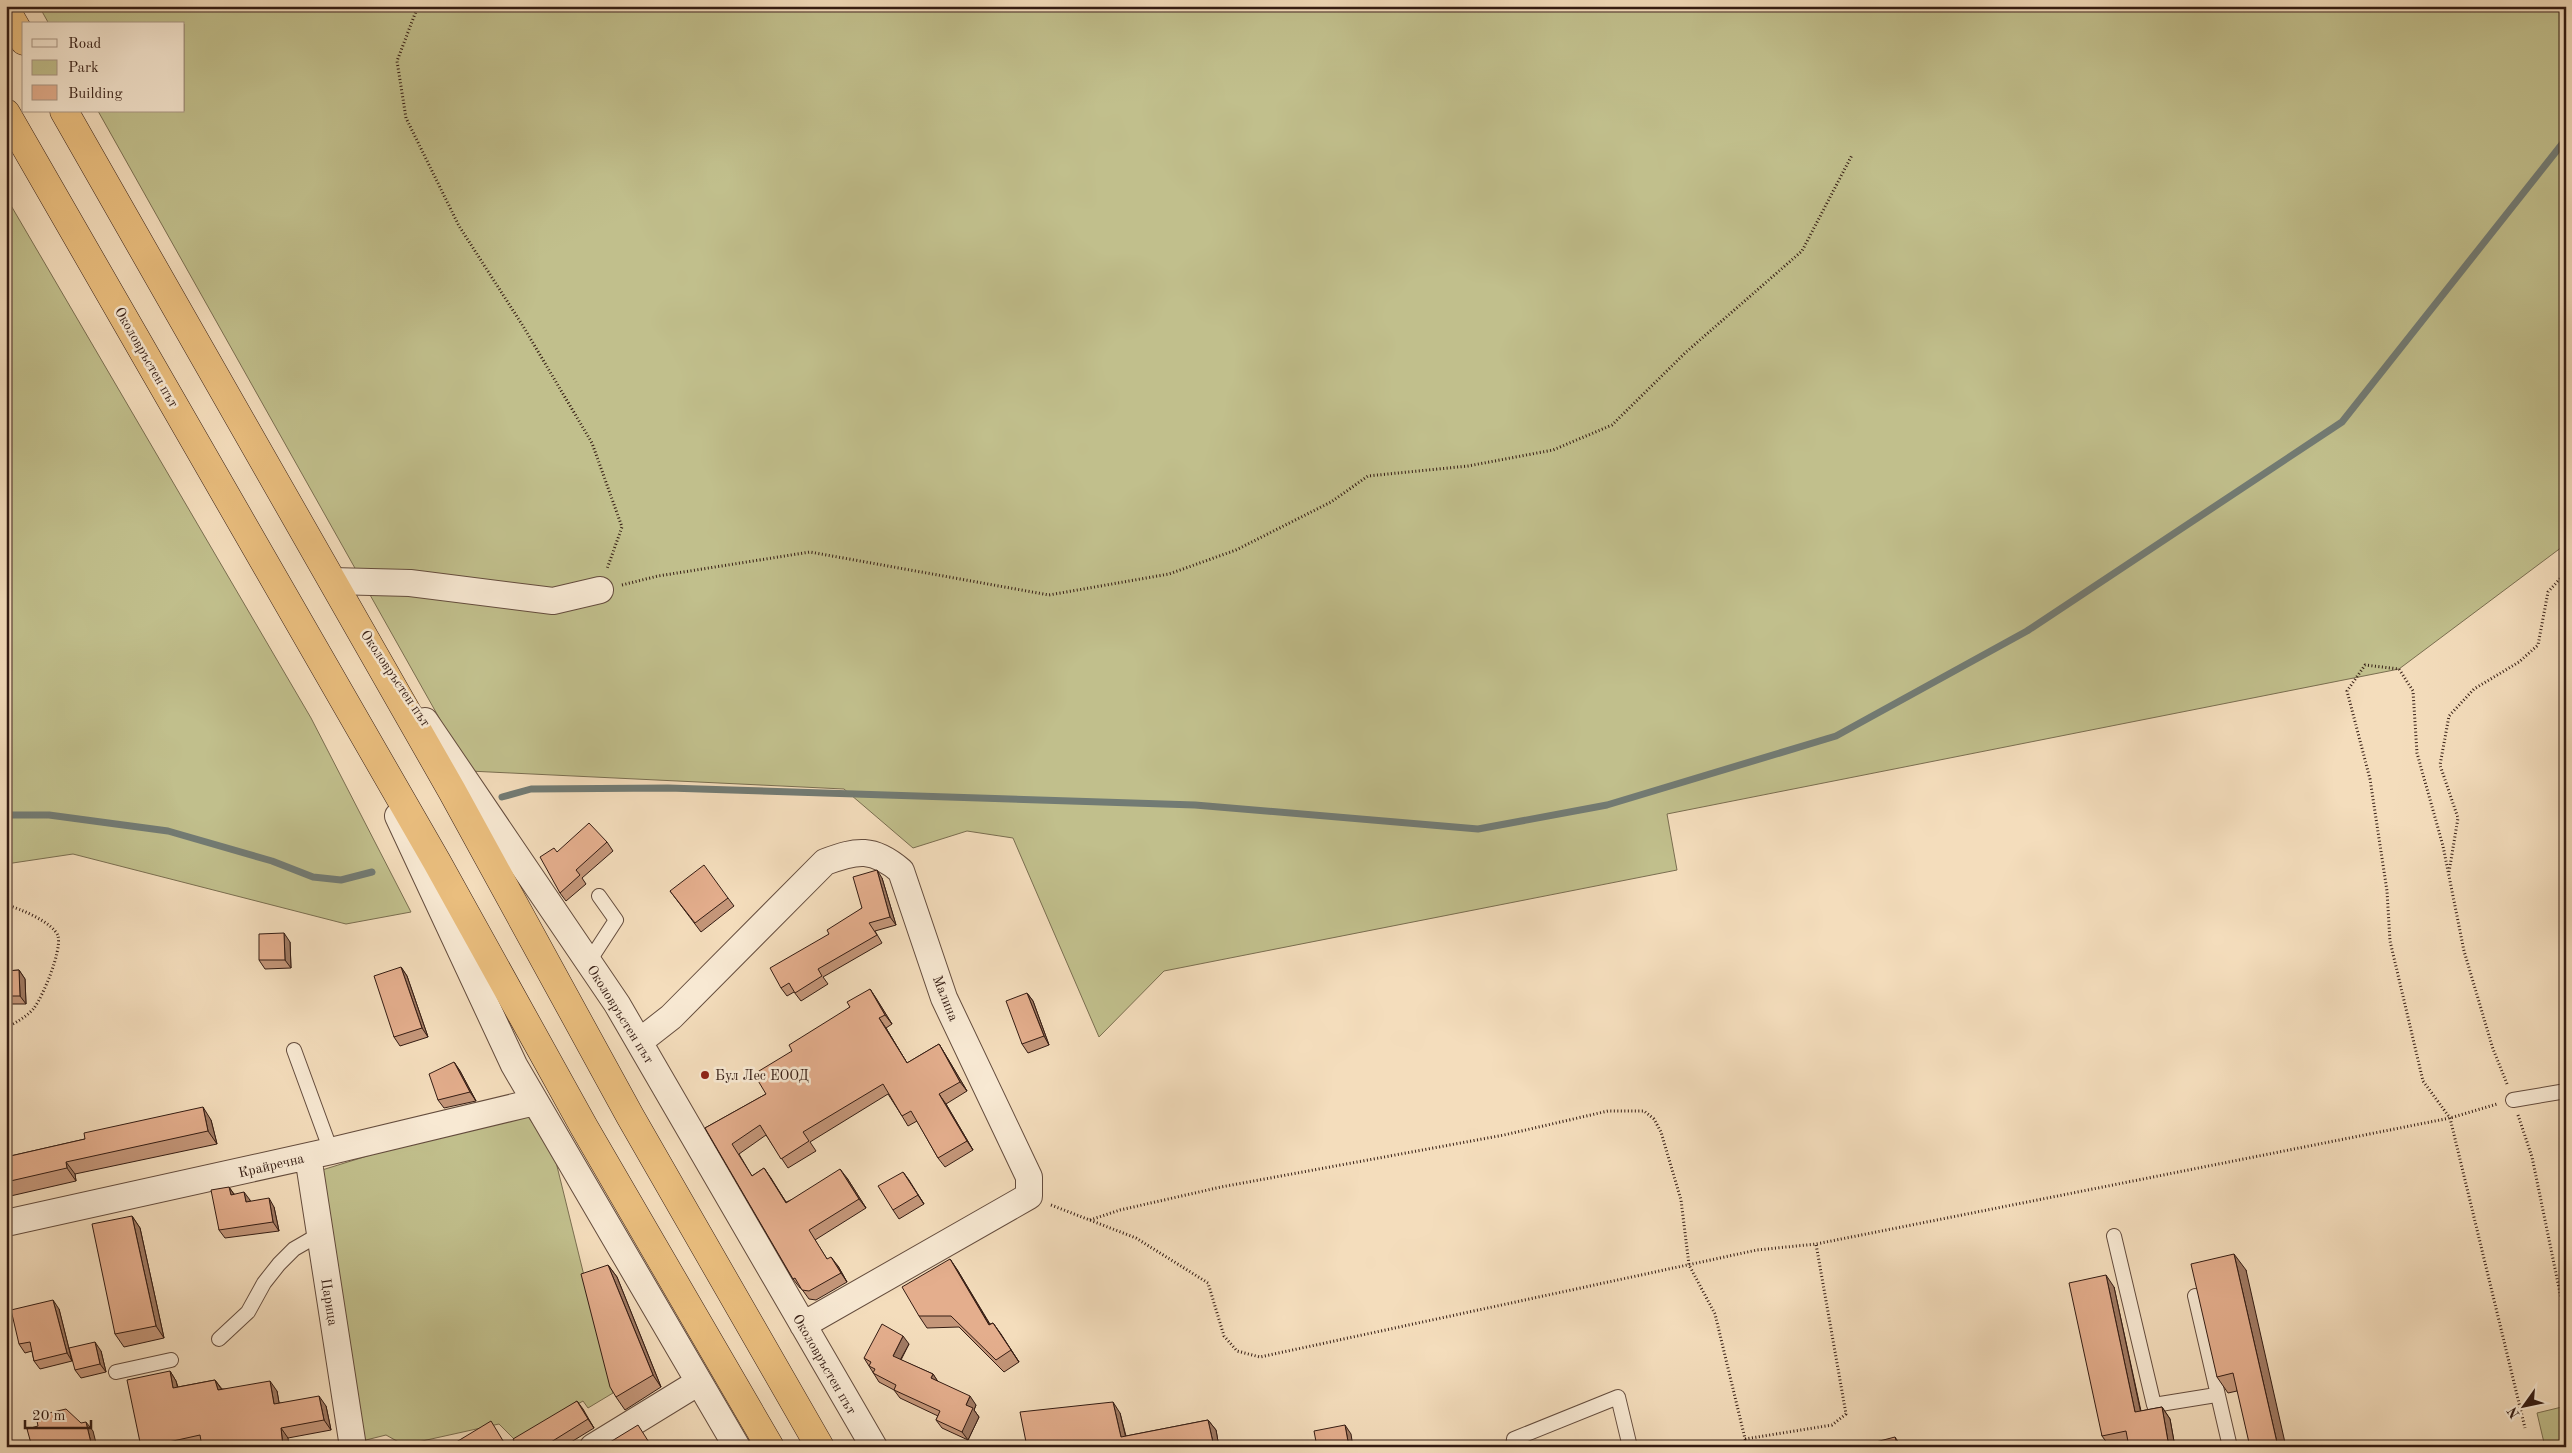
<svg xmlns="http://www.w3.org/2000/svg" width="2572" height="1453" viewBox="0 0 2572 1453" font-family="'Old Standard TT',serif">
	<rect width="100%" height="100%" fill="#f4ddbc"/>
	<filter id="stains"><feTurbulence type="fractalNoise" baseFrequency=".004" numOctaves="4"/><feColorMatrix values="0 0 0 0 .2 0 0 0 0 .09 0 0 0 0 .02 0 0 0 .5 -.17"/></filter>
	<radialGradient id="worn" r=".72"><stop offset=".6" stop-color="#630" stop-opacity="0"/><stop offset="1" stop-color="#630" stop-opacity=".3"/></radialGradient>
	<path fill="#c1bf8c" stroke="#7a6e50" d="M39 6H2566V544L2399 669 1667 814 1677 870 1164 971 1099 1037 1013 838 967 831 913 848 844 789 469 771 98 111H184V24H49Z
		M6 197 311 718 411 912 346 924 73 854 6 864Z
		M522 1108 554 1154 613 1393 588 1408 583 1401 515 1440 499 1424 404 1445 386 1435 362 1441 322 1170Z
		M2566 1406V1447H2545L2537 1413Z"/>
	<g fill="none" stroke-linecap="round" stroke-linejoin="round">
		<path stroke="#727b74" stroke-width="7" d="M502 797 531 789 668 788 1195 805 1478 829 1607 805 1836 736 2027 631 2342 422 2566 139
			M6 815H49L168 831 272 861 313 877 341 880 372 872"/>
		<defs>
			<path id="service" d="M591 966 590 960 616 920 599 896
				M294 1050 331 1151
				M2513 1100 2566 1091
				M2114 1236 2154 1405 2216 1395
				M2195 1296 2230 1447
				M219 1339 248 1312 264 1283 279 1264 294 1249 320 1234
				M116 1372 171 1360
				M1513 1447 1514 1439 1618 1397 1630 1447"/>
			<path id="minor" d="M332 581 410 583 553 601 600 590
				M425 721 617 1004 874 1447
				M398 816 514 1065 737 1447
				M639 1042 671 1017 825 862C857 850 873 847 901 871L944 998 1029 1177V1196L803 1325
				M308 1156 353 1447
				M6 1223 331 1151 535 1102
				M593 1447 699 1382"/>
			<path id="trunk" d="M6 10 24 41
				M64 111 452 791 630 1116 820 1447
				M6 113 437 862 584 1127 770 1447"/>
		</defs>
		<use href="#service" stroke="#644c3d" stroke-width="16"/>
		<use href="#minor" stroke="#644c3d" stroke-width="28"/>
		<use href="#trunk" stroke="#341c13" stroke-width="29"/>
		<path stroke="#341c13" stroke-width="3" stroke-dasharray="1 2.5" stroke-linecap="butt" d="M418 6 397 61 406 118 459 226 523 326 592 443 622 527 607 569
			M622 585 658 576 810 552 1049 595 1169 574 1236 550 1331 502 1368 476 1468 466 1553 450 1612 425 1685 353 1802 251 1852 155
			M2449 872 2458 818 2440 765 2449 716 2474 689 2519 662 2538 645 2548 592 2566 572
			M6 905C19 908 54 923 58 936 62 951 43 996 34 1008 27 1017 16 1022 6 1028
			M2507 1084 2493 1049 2464 951 2443 846 2417 753 2413 691 2399 669 2365 665 2347 691 2370 779 2387 891 2390 941 2423 1081 2450 1118 2525 1428
			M2518 1115 2532 1157 2566 1322
			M1051 1205 1136 1238 1208 1283 1224 1336 1237 1351 1260 1357 1757 1250 1816 1244 2450 1118 2497 1104
			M1090 1220 1120 1210 1221 1187 1504 1135 1608 1111H1644L1654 1119 1661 1132 1681 1200 1689 1265 1715 1314 1747 1447
			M1745 1439 1832 1425 1846 1414 1816 1244"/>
		<use href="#service" stroke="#f8e9d3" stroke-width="14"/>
		<use href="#minor" stroke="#f8e9d3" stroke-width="26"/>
		<use href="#trunk" stroke="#eabe7e" stroke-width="28"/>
	</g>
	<path fill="#c49679" stroke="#341c13" d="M607 842 613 851 582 878 586 884 566 901 560 893 557 852Z
		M882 878 896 925 875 931 882 943 823 977 828 984 801 1001 794 992 787 996 781 988 829 934 862 908Z
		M670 891 728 898 734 906 701 932Z
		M290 942 291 968 265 969 259 960Z
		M401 967 407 976 428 1037 400 1046 394 1037Z
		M19 970 25 979 26 1004H6V971Z
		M870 989 892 1024 886 1028 907 1063 939 1044 945 1054 967 1091 946 1104 973 1150 945 1167 938 1158 917 1121 908 1126 902 1116 888 1094 810 1142 816 1151 788 1168 766 1135 739 1154 752 1176 764 1168 786 1202 847 1178 866 1208 815 1240 827 1259 838 1266 847 1282 816 1300 809 1299 801 1288H800L793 1279 705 1128 766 1094 792 1051 850 1007Z
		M1027 993 1033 1001 1049 1045 1028 1053 1022 1044Z
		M454 1062 460 1071 476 1101 444 1108 438 1100Z
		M211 1120 217 1144 75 1174 76 1181 6 1197V1157L85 1139Z
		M903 1172 924 1204 899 1219 893 1210Z
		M229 1187 234 1194 250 1200V1202L274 1207 279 1231 225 1238 219 1230Z
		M132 1216 140 1228 164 1338 124 1347 115 1334Z
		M950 1259 958 1271 990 1324 993 1323 1019 1362 1004 1372 959 1327 927 1328 919 1316Z
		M608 1265 617 1277 661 1387 625 1410 616 1397Z
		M2246 1270 2237 1391 2228 1393 2217 1377Z
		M2114 1287 2141 1411 2162 1407 2170 1419 2175 1447H2129L2128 1444 2115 1447H2110L2102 1436Z
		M59 1309 72 1361 40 1369 34 1361 32 1351 25 1353 19 1344Z
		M909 1344 901 1360 933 1374 938 1382 976 1405 974 1410 979 1417 968 1440 942 1428 936 1420 938 1416 900 1398 894 1390 879 1382 864 1358Z
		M101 1351 106 1372 81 1378 75 1370Z
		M170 1371 176 1381 178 1387 215 1380 222 1389 277 1391 279 1403 326 1406 331 1430 288 1438 199 1447H141Z
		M577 1401 594 1428 563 1447H517Z
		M1120 1413 1126 1436 1208 1420 1216 1430 1219 1447H1027Z"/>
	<path fill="#a07a63" stroke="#341c13" d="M877 870 882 878 896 925 890 917Z
		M284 933 290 942 291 968 285 960Z
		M401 967 407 976 428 1037 422 1028Z
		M19 970 25 979 26 1004 20 996Z
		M870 989 876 998 892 1024 885 1015Z
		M1027 993 1033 1001 1049 1045 1044 1036Z
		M879 1018 886 1028 913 1073 907 1063Z
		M939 1044 945 1054 967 1091 960 1082Z
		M454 1062 460 1071 476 1101 470 1092Z
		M939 1094 946 1104 973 1150 967 1141Z
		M203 1107 211 1120 217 1144 208 1131Z
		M66 1162 75 1174 76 1181 67 1168Z
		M764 1168 771 1178 792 1212 786 1203Z
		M840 1169 847 1178 866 1208 859 1199Z
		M903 1172 909 1180 924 1204 918 1195Z
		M229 1187 235 1196 231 1195Z
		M244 1192 250 1200 252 1211 246 1202Z
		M269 1198 274 1207 279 1231 273 1222Z
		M132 1216 140 1228 164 1338 156 1326Z
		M2234 1254 2246 1270 2286 1447H2278Z
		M831 1257 838 1266 847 1282 841 1273Z
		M950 1259 958 1271 997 1337 989 1325Z
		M608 1265 617 1277 661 1387 653 1375Z
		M2106 1275 2114 1287 2143 1423 2135 1412Z
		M53 1300 59 1309 72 1361 67 1353Z
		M993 1323 1001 1334 1019 1362Z
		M903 1336 909 1344 898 1364 893 1356Z
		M95 1342 101 1351 106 1372 100 1364Z
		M170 1371 176 1381 180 1398 173 1388Z
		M933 1374 939 1383 931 1378Z
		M215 1380 222 1390H218Z
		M270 1381 277 1391 281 1414 274 1404Z
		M319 1396 326 1406 331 1430 324 1420Z
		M970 1396 976 1405 974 1410 979 1417 968 1440 962 1432 966 1405Z
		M577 1401 583 1409 594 1428 588 1419Z
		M1113 1402 1120 1413 1128 1447 1121 1437Z
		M2162 1407 2170 1419 2175 1447H2169Z
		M1208 1420 1216 1430 1219 1447H1214Z
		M86 1422 93 1431 97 1447H92Z
		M1345 1425 1351 1434 1353 1447H1349Z
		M281 1428 288 1438 289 1447H283Z
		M1895 1437 1901 1446 1902 1447H1898Z"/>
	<path fill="#e4ae8d" stroke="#341c13" d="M589 823 607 842 576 870 580 875 560 893 540 857 554 848 557 852Z
		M704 865 728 898 695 923 670 891Z
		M877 870 890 917 869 923 877 935 818 969 822 976 795 993 789 983 781 988 770 968 829 934 827 930 862 908 853 877Z
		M284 933 285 960H259V934Z
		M401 967 422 1028 394 1037 374 976Z
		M19 970 20 996H6V971Z
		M870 989 885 1015 879 1018 907 1063 939 1044 960 1082 939 1094 967 1141 938 1158 911 1111 902 1116 883 1084 803 1132 809 1141 781 1159 760 1125 732 1144 752 1176 764 1168 786 1203 840 1169 859 1199 809 1230 827 1259 831 1257 841 1273 809 1291 802 1290 795 1278 793 1279 705 1128 766 1094 754 1074 792 1051 789 1045 850 1007 847 1002Z
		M1027 993 1044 1036 1022 1044 1006 1001Z
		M454 1062 470 1092 438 1100 429 1074Z
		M203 1107 208 1131 66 1162 67 1168 6 1182V1157L85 1139 84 1133Z
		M903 1172 918 1195 893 1210 878 1186Z
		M229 1187 231 1195 244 1192 246 1202 269 1198 273 1222 219 1230 211 1190Z
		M132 1216 156 1326 115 1334 92 1224Z
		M2234 1254 2278 1447H2250L2233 1373 2217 1377 2191 1264Z
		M950 1259 989 1325 993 1323 1011 1350 996 1360 951 1316H919L902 1287Z
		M608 1265 653 1375 616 1397 610 1387 581 1274Z
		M2106 1275 2135 1412 2162 1407 2169 1447H2129L2126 1431 2102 1436 2069 1283Z
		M53 1300 67 1353 34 1361 30 1342 19 1344 11 1310Z
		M882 1324 903 1336 893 1356 933 1374 931 1378 970 1396 966 1405 973 1408 962 1432 936 1420 940 1411 894 1390 896 1385 873 1373 875 1369 869 1366 871 1362 864 1358Z
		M95 1342 100 1364 75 1370 69 1348Z
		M170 1371 173 1388 215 1380 218 1390 270 1381 274 1404 319 1396 324 1420 281 1428 283 1447H202L200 1435 146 1447H141L127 1380Z
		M577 1401 588 1419 543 1447H517L513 1439Z
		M1113 1402 1121 1437 1208 1420 1214 1447H1110V1444L1098 1447H1027L1020 1412Z
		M66 1409 81 1423 86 1422 92 1447H32L27 1429 38 1426 36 1416Z
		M491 1421 505 1444 501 1447H448Z
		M638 1425 652 1447H602Z
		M1345 1425 1349 1447H1317L1314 1431Z
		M1895 1437 1898 1447H1860V1446Z"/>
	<circle fill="#8f2418" stroke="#f8e9d3" stroke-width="2" cx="705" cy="1075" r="5"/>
	<g text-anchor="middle" stroke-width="5" stroke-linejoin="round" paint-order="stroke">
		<g font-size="14" fill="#341c13" stroke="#f8e9d3">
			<text transform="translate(147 357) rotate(60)" y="5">Околовръстен път</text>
			<text transform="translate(396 678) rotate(56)" y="5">Околовръстен път</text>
			<text transform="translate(946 998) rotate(68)" y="5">Малина</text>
			<text transform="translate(621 1014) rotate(58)" y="5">Околовръстен път</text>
			<text transform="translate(271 1165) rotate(-13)" y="5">Крайречна</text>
			<text transform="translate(330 1302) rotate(81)" y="5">Царица</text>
			<text transform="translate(825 1364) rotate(60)" y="5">Околовръстен път</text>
		</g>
		<g font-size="14" fill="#341c13" stroke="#f8e9d3" text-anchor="start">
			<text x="715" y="1080">Бул Лес ЕООД</text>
		</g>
	</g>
	<rect width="2572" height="1453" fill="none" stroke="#f4ddbc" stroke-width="25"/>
	<rect x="8" y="8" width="2557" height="1438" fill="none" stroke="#341c13" stroke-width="2.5"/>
	<rect x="12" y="12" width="2547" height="1428" fill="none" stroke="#341c13"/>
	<rect x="22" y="22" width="162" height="90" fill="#f8e9d3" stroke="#aa9786"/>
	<rect x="32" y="39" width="25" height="8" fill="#f8e9d3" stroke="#aa9786"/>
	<text x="68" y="48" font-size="15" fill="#341c13">Road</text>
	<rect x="32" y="60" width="25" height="15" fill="#c1bf8c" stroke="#aa9786"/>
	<text x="68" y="72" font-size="15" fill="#341c13">Park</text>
	<rect x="32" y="85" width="25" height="15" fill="#e4ae8d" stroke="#aa9786"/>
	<text x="68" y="98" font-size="15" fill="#341c13">Building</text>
	<g transform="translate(2524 1406) rotate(237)" stroke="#f8e9d3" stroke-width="4" paint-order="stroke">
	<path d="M0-4L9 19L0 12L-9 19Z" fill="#341c13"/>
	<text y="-8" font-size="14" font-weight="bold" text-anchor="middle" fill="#341c13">N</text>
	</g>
	<path d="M25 1420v8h66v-8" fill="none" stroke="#341c13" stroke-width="2.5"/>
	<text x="32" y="1420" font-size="15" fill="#341c13" stroke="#f8e9d3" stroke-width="4" paint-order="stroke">20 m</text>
	<rect width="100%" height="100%" filter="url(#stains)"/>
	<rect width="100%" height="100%" fill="url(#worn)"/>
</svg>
